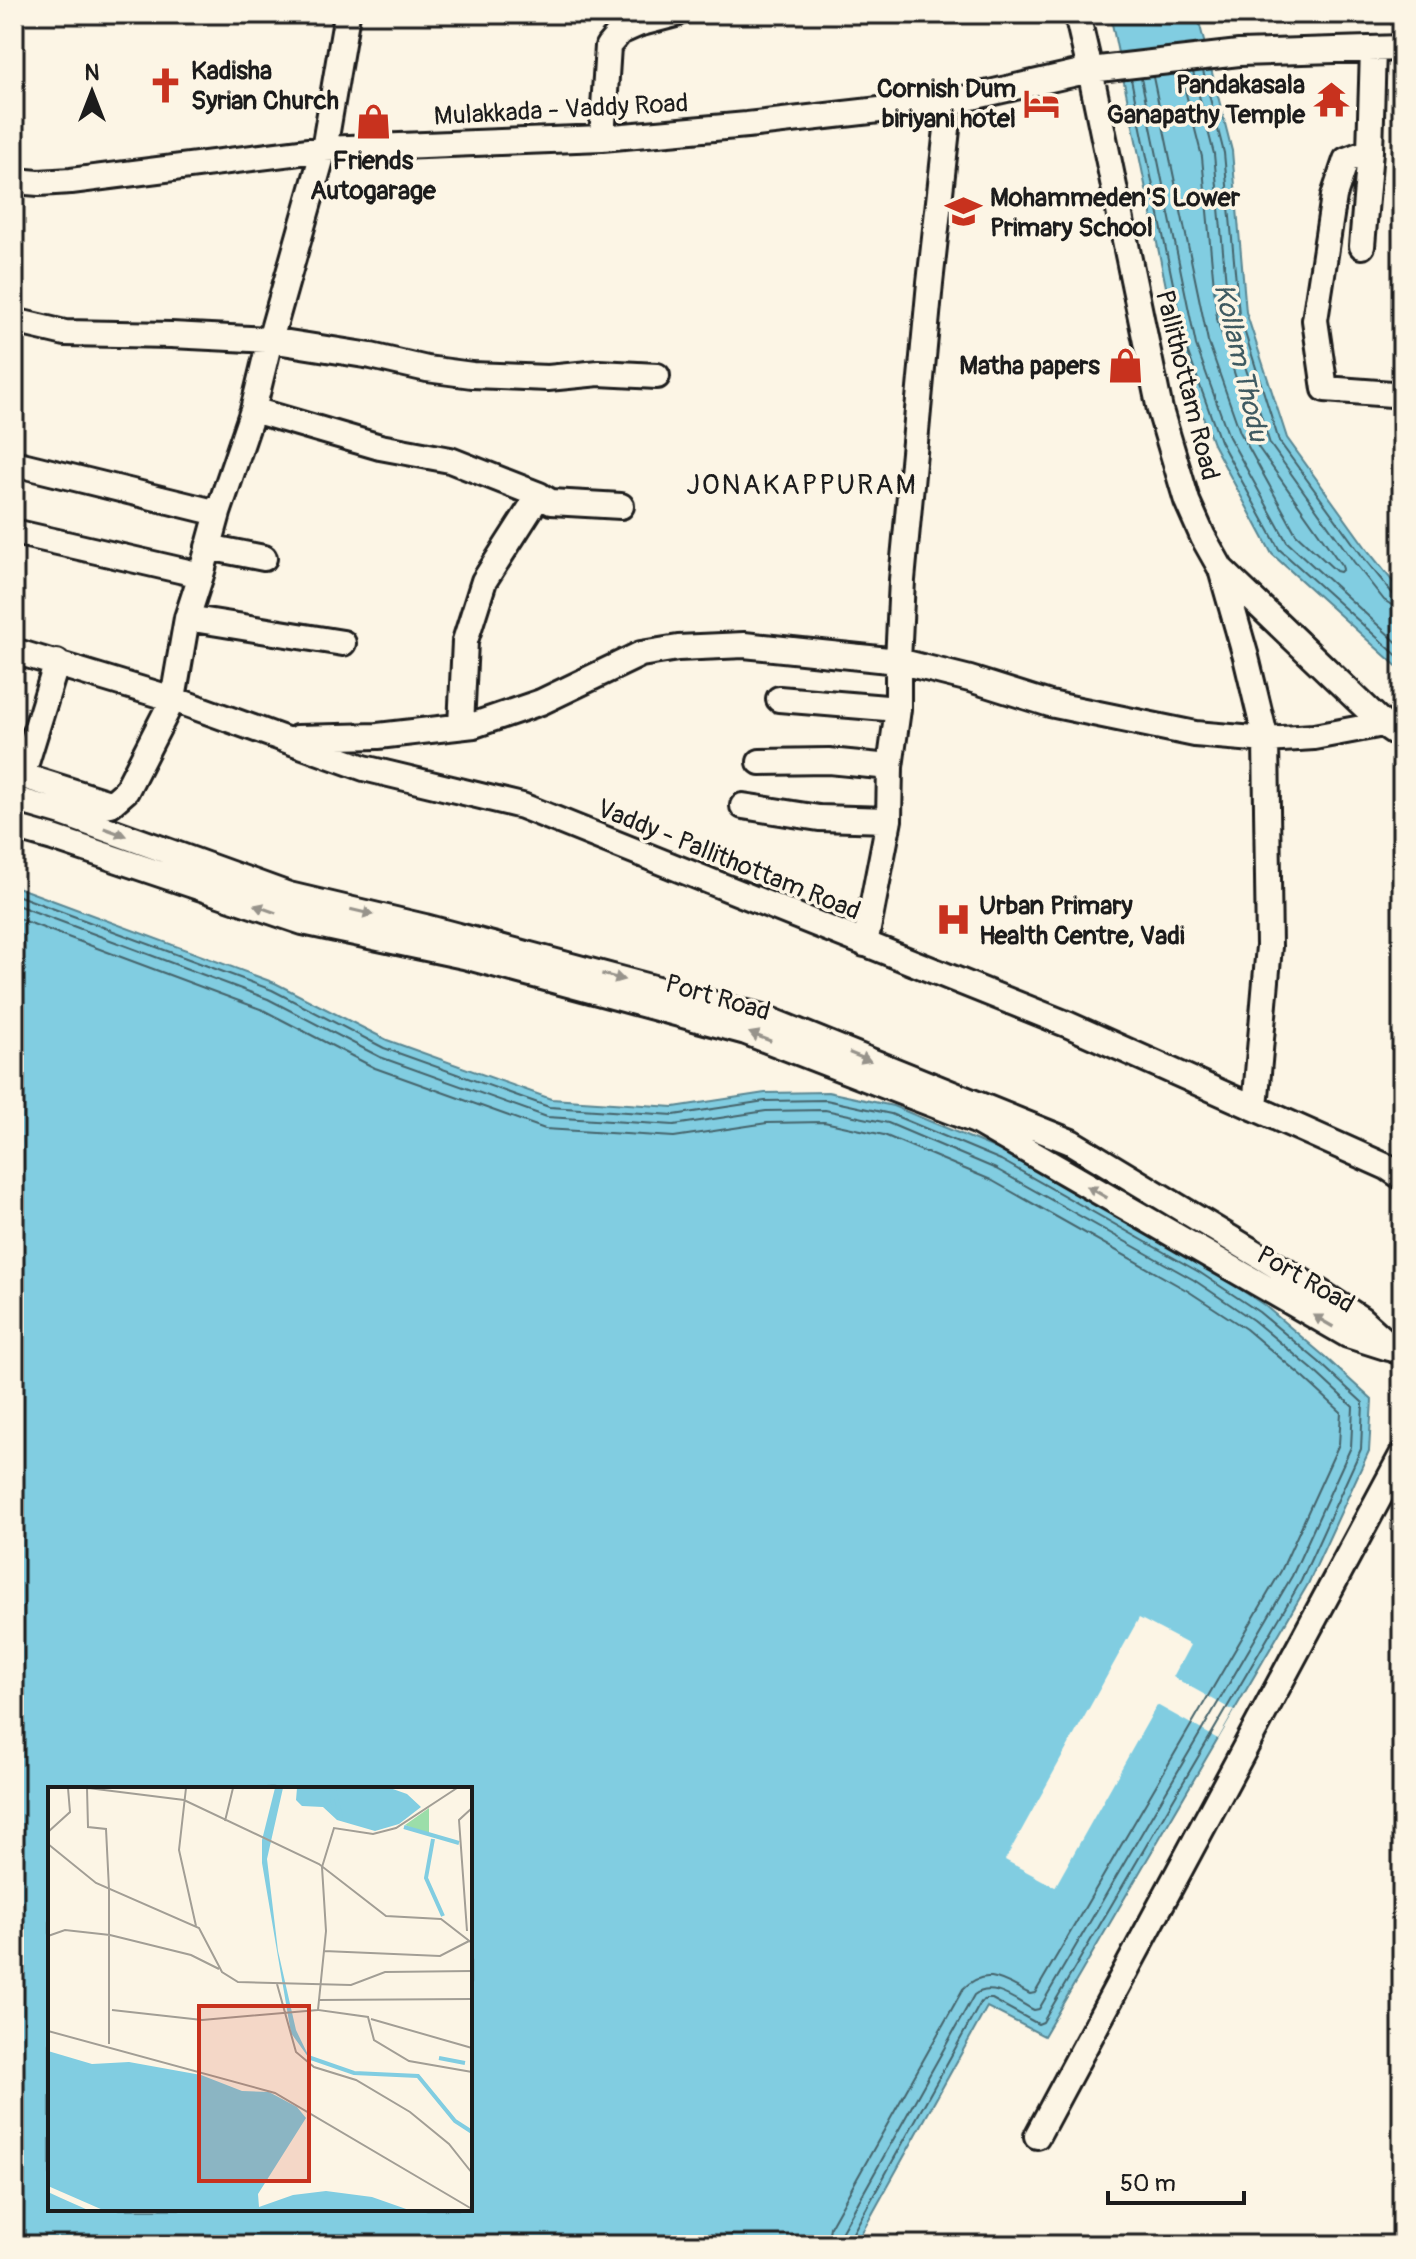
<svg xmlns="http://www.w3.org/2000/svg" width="1416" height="2259" viewBox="0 0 1416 2259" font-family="Pangolin,sans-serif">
	<rect width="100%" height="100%" fill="#fcf5e5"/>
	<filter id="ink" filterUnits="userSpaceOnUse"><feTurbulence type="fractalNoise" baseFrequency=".0125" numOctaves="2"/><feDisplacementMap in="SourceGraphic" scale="16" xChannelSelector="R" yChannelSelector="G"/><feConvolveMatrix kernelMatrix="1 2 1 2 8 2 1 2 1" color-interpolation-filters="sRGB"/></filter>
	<g filter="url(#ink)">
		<path fill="#81cde1" stroke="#598692" stroke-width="2" fill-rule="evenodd" d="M1110 14H1197L1232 151 1246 312 1287 438 1369 552 1402 593V671L1272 554 1213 444 1179 350Z
			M14 886 275 983 387 1040 551 1099 674 1107 765 1093 828 1092 893 1106 1004 1152 1204 1265 1264 1305 1324 1356 1372 1400 1369 1451 1308 1584 1044 2036 987 2007 855 2245H14ZM50 1789H470V2209H50Z"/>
		<path fill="#fcf5e5" d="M1139 1618 1190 1645 1173 1677 1234 1711 1218 1739 1157 1705 1055 1887 1005 1860Z"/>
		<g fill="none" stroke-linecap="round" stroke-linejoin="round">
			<path stroke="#44636b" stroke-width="2" d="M1203 71 1224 153 1239 314 1279 441 1363 557 1393 594 1402 597
				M1193 72 1214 154 1229 316 1270 444 1354 562 1384 600 1393 606 1402 607
				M1153 77 1208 341 1240 432 1296 534 1336 571 1340 572 1343 569 1342 566 1258 447 1217 319 1202 157 1181 74
				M1141 78 1196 345 1229 437 1287 542 1402 647
				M1131 79 1186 347 1220 441 1279 549 1402 660
				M14 894 272 990 384 1048 549 1107 674 1115 765 1101 826 1100 891 1114 1001 1160 1199 1272 1259 1312 1319 1362 1363 1403 1361 1449 1301 1581 1043 2022 1038 2024 992 1999H986L981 2002 850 2238 849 2245
				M14 904 268 999 380 1057 547 1117 674 1125 766 1111 825 1110 888 1123 996 1169 1194 1280 1253 1320 1312 1369 1353 1407 1351 1447 1292 1576 1039 2009 1034 2010C1016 2001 993 1981 974 1995L841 2233 839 2245
				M14 917 263 1010 375 1068 545 1129 674 1137 767 1123 824 1122 884 1135 991 1180 1188 1291 1246 1329 1304 1378 1341 1412 1339 1444 1281 1571 1035 1993 1030 1994C1006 1982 986 1965 963 1989L830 2227 827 2245"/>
			<defs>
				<path id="minor" d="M1077 14 1090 70 1160 410 1187 501 1203 537 1221 569 1383 724 1402 737
					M1373 49 1370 151 1346 160 1334 196 1315 320 1325 389 1392 394
					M602 138 608 46 620 32 638 24 676 14
					M14 181 39 183 71 181 324 149 602 138 747 125 950 102 1090 70 1239 53 1402 48
					M1362 246 1370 151
					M14 321 65 333 171 335 270 340 371 356 427 369 472 375 548 378 599 373 657 376
					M253 410 380 447 450 460 539 495
					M14 463 218 513
					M14 532 201 575
					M208 547 264 558
					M1222 573 1246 657 1266 740 1269 946 1255 1108
					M187 618 343 643
					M14 651 173 699 364 768 522 806 1069 1025 1387 1167 1402 1177
					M779 699 898 709
					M461 726 465 641 484 581 539 495 551 502 621 506
					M297 738 378 736 474 725 541 702 641 654 678 648 744 645 898 661 970 679 1050 704 1195 734 1266 740 1314 737 1383 724
					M760 762 829 761 890 767
					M14 773 109 803
					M22 776 57 662
					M14 799 62 813 289 895 425 927 762 1017 1071 1142 1318 1291 1361 1319 1395 1350
					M743 806 819 818 889 820
					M65 812 111 804 126 791 173 699 187 618 201 575 218 513 253 410 270 340 324 149 347 14
					M14 827 53 838 303 922 464 956 746 1032 976 1121 1348 1335 1389 1348
					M865 944 889 820 890 767 898 709V661L902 580 930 283 950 102
					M1037 2136 1402 1455"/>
			</defs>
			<use href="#minor" stroke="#1c1c1c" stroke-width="30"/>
			<use href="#minor" stroke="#fcf5e5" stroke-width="24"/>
		</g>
		<defs><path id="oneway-solid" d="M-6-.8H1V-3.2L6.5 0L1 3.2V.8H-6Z" transform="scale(2)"/></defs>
		<g fill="#97938b">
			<use href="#oneway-solid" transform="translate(115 832) rotate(20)"/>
			<use href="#oneway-solid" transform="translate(265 909) rotate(-161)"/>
			<use href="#oneway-solid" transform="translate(362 912) rotate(13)"/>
			<use href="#oneway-solid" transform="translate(613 977) rotate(15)"/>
			<use href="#oneway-solid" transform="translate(760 1037) rotate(-159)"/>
			<use href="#oneway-solid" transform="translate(860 1057) rotate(22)"/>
			<use href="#oneway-solid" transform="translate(1097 1192) rotate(-150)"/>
			<use href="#oneway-solid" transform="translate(1323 1321) rotate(-150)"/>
		</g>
	</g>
	<defs>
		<symbol id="church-bare" viewBox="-9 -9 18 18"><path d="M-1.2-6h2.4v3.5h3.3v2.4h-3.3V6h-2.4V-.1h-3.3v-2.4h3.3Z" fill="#c8321e" stroke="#fcf5e5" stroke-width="2.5" paint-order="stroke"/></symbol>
		<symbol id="temple-bare" viewBox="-9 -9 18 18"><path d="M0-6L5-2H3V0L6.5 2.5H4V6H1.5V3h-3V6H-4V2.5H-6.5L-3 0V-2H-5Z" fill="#c8321e" stroke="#fcf5e5" stroke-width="2.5" paint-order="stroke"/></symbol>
		<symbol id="hotel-bare" viewBox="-9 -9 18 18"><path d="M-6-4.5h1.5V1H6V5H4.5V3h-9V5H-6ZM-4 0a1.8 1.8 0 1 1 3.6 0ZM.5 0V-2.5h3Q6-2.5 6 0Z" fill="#c8321e" stroke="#fcf5e5" stroke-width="2.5" paint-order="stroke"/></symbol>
		<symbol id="shop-bare" viewBox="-9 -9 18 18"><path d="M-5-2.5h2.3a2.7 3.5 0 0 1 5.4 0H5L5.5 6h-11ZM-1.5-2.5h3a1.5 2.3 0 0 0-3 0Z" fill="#c8321e" stroke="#fcf5e5" stroke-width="2.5" paint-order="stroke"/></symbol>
		<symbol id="school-bare" viewBox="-9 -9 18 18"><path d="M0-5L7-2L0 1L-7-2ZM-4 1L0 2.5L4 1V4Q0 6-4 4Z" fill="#c8321e" stroke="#fcf5e5" stroke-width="2.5" paint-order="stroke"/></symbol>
		<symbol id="hospital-bare" viewBox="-9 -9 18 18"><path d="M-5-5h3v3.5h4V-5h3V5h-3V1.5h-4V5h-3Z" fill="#c8321e" stroke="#fcf5e5" stroke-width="2.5" paint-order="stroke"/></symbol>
	</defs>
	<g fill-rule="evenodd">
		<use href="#church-bare" x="140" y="60" width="51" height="51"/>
		<use href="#temple-bare" x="1306" y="74" width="51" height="51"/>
		<use href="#hotel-bare" x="1016" y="78" width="51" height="51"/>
		<use href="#shop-bare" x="348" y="96" width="51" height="51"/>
		<use href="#school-bare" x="938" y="186" width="51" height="51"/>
		<use href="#shop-bare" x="1100" y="340" width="51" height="51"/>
		<use href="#hospital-bare" x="928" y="894" width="51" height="51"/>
	</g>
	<g text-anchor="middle" stroke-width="7" stroke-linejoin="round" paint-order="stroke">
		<g font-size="26" font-weight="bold" fill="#1c1c1c" stroke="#fcf5e5" text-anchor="start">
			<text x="191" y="79">Kadisha<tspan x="191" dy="30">Syrian Church</tspan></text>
			<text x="1305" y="93" text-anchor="end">Pandakasala<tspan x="1305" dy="30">Ganapathy Temple</tspan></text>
			<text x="1016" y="97" text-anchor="end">Cornish Dum<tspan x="1016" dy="30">biriyani hotel</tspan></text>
			<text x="373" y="169" text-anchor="middle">Friends<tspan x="373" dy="30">Autogarage</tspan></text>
			<text x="990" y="206">Mohammeden'S Lower<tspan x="990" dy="30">Primary School</tspan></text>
			<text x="1100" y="374" text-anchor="end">Matha papers</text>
			<text x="979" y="914">Urban Primary<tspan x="979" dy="30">Health Centre, Vadi</tspan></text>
		</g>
		<g font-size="26" fill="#1c1c1c" stroke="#fcf5e5">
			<text transform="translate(561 109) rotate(-3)" y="9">Mulakkada - Vaddy Road</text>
			<text transform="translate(1188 385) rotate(76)" y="9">Pallithottam Road</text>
			<text transform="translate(729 859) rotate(22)" y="9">Vaddy - Pallithottam Road</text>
			<text transform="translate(718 997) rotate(16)" y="9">Port Road</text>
			<text transform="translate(1306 1279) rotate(30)" y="9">Port Road</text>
		</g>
		<g font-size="28" font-style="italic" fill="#3f5a61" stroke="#fcf5e5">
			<text transform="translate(1242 362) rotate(77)" y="10">Kollam Thodu</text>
		</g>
		<g font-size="28" letter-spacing="2" fill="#1c1c1c" stroke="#fcf5e5">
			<text x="802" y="494">JONAKAPPURAM</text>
		</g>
	</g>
	<g transform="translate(48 1787)">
		<rect width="424" height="424" fill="#fcf5e5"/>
		<path d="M381 21V48L357 38Z" fill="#9bdea9"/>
		<path d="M227 1H235L219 72 230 164 248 243 263 274 243 246 214 76V53ZM249 1H342L359 7 373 20 351 37 327 44 289 33 275 20 254 19 248 13ZM0 264 44 277 81 275 153 288 194 304 221 305 249 320 258 331 210 407 211 420 245 408 278 404 324 410 361 423H55L0 399ZM0 405 13 411 40 423H0Z" fill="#81cde1"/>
		<path fill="none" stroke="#81cde1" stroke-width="4" d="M283 1 286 23 293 31M286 1 293 31M356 40 411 56M385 52 378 91 395 129M260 270 306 286 370 289 407 334 424 345M391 271 417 276"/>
		<path fill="none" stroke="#a29e95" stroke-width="2" d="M39 1 40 40 58 42 61 102M40 1 136 13 271 77 338 129 393 132 424 156M138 1 131 63 148 139M409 1 348 41 325 47 286 41 274 80 278 144 270 223 320 230 326 253 361 274 424 285M177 34 185 1M0 45 22 25 20 1M0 57 48 96 151 141 174 185 190 195 303 198 337 185 424 184M61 102V257M419 144 411 33 424 21M0 149 17 143 62 148 143 168 171 182M276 164 392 169 421 154M229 197 248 265 266 280 308 293 362 325 401 357 424 386M270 213 424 212M64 223 154 233 270 223M323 232 424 261M0 244 227 306 424 422"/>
		<path fill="#c8321e" fill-opacity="0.15" stroke="#c8321e" stroke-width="4" d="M151 219H261V394H151Z"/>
		<rect width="424" height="424" fill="none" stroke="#1c1c1c" stroke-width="4"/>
	</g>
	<rect width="1416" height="2259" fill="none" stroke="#fcf5e5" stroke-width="48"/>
	<rect x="24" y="24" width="1368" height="2211" fill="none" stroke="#1c1c1c" stroke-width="3" filter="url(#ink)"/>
	<g transform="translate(92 92)" stroke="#fcf5e5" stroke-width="6" paint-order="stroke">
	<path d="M0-6L14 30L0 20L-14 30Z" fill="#1c1c1c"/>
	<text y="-12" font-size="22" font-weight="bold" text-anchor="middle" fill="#1c1c1c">N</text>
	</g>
	<path d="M1108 2191v12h136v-12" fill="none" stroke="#1c1c1c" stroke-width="4"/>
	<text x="1120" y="2191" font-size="24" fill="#1c1c1c" stroke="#fcf5e5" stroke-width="6" paint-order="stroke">50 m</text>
</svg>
